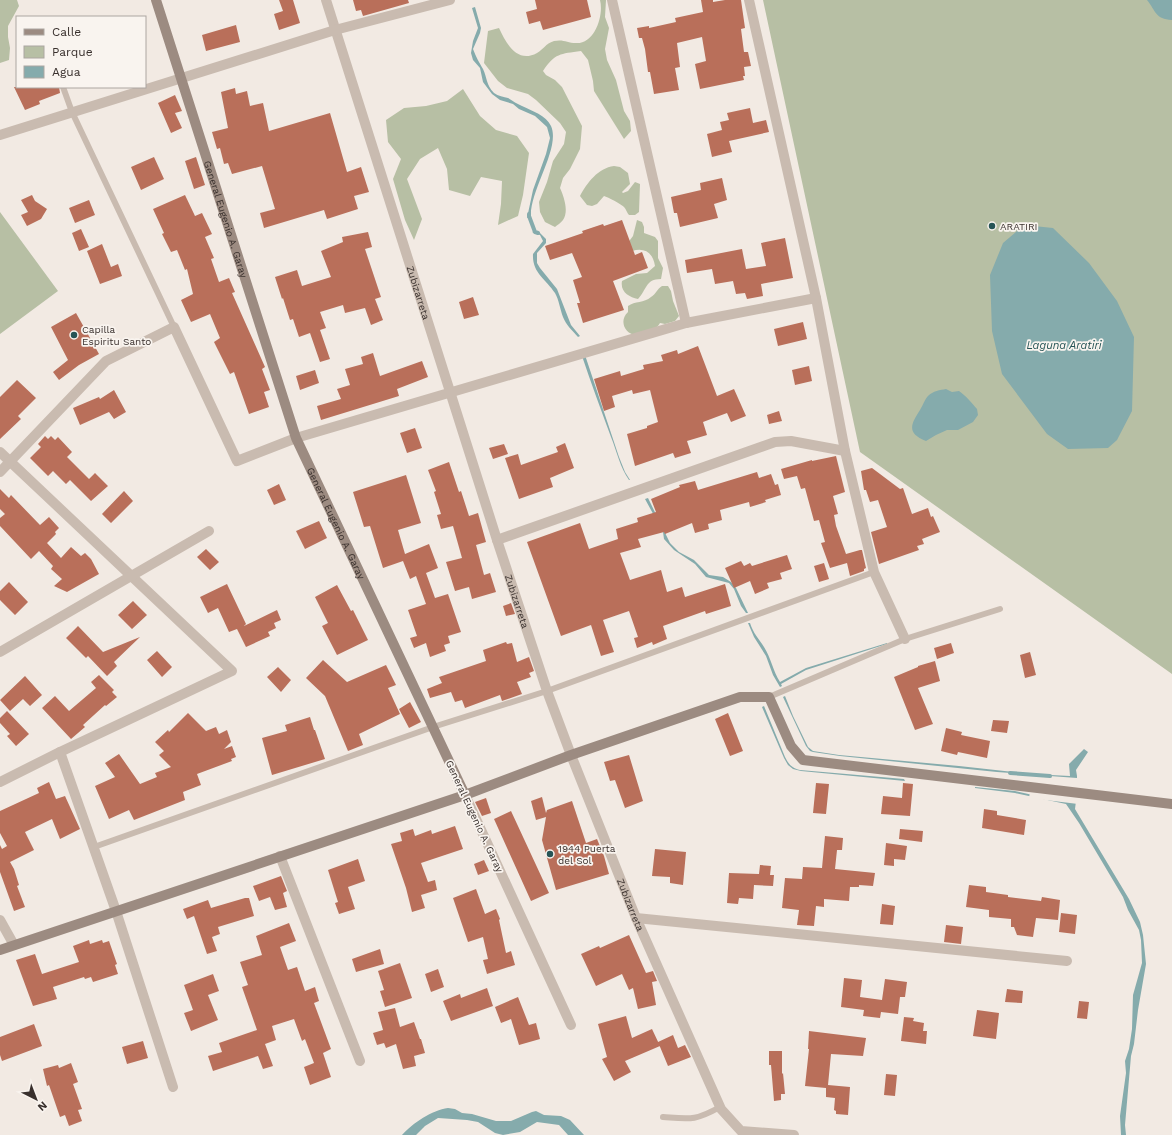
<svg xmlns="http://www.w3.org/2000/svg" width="1172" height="1135" viewBox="0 0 1172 1135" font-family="'Work Sans',sans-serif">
	<rect width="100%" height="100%" fill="#f2eae3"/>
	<path fill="#b7bfa4" d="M0 0H17L19 6 8 26V37L10 48 9 60 0 63Z
		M600 0H606L605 17 609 28 605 49 607 60 616 80 624 111 630 121 631 131 624 139 594 91 593 81 588 60 581 51C560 54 555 53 543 71L546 75 555 80 562 87 582 126 580 149 570 169 563 178 560 188C564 197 569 211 563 220 561 223 557 225 555 227L545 222 540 212 539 202 547 182 553 161 564 144 566 132 560 123 536 100 528 94 507 88 498 81 484 63 488 31 499 28C506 43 517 64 537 53 544 49 545 44 554 41 564 39 567 43 576 43 595 44 604 15 600 0Z
		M763 0H1172V674L860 452Z
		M463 89 480 116 496 130 517 136 529 153 523 195 518 216 498 225 501 204 502 181 481 177 470 196 449 190 447 169 438 148 420 159 407 179 422 219 414 240 405 220 393 179 401 159 388 142 386 120 404 108 426 106 447 101Z
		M614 166 620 167 628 173 630 184 622 192 623 193 628 191 635 182 640 184 639 212 635 215H629C627 213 626 209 624 207 621 204 608 197 604 196L597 204 592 206 587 205 580 196C587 183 598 168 614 166Z
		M0 212 58 291 0 334Z
		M637 220 642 222 644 227V233L655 237 658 241V258L663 268 661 279C645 279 647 290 638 299 629 297 620 292 622 281L636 274 647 273 655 266C653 253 645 247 632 251L627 244 633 236Z
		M662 286H668L671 291 673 301 679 316 675 321 665 324 660 323C656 330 645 336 636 335 624 334 619 320 628 312V306C635 301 644 303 651 297 656 294 657 289 662 286Z"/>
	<path fill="#85abac" d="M1147 0H1172V20C1155 19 1156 11 1147 0Z
		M475 7 481 28 480 33 473 49C476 57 479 62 483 69 487 77 486 85 494 93 498 96 504 97 508 98 513 101 517 104 522 106 532 111 546 115 551 126 561 148 529 191 531 217L527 218 533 190 546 154 550 138 547 127 535 116 519 109 513 104 500 100 492 94 483 82 480 68 473 60 471 53 473 41 478 28 472 8Z
		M1024 225 1053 228 1089 263 1117 301 1134 337 1132 411 1117 440 1108 448 1068 449 1047 434 1002 374 992 331 990 275 1003 243Z
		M535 231 540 233 546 239V243L537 253V263L540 268 557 289 571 325 580 336 578 337C572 330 566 325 563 317 560 309 559 300 555 293 546 279 532 273 533 254L543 241 540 235 532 232Z
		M585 355 619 457 625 472 630 480H629C620 467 617 452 611 437 601 410 591 383 582 356Z
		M946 389 952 392 959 391C965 395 972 403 977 409L978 415 973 422 958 430H947L936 435 926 441C906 433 911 424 920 410 923 405 925 399 928 396 933 391 940 390 946 389Z
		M648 498 670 543 679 552 694 560 709 575 723 577 731 582 736 588 748 613H746L741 606 734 589 729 583 706 577 695 564 674 550 664 539 663 532 645 499Z
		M748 623H750C753 633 759 639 764 647 771 658 773 671 780 682L806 668 887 643V644L806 670 781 684 782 686 780 687 773 675 766 656 754 637Z
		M785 696 793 716 808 747 813 751 839 755 959 766 1031 774 1070 776 1069 764 1084 749 1088 752 1076 770 1077 776V778L997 772 840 756 813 752 810 751 806 746 783 697Z
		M764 706 785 757C789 765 792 768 800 770L904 779 905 781 801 771 793 769 788 765 784 758 762 707Z
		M975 787 1015 791 1064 802 1076 801 1075 809 1129 899 1140 922 1143 935 1146 964 1138 1010 1134 1044 1131 1056 1125 1125 1126 1135H1121L1120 1116 1126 1073 1125 1061 1129 1049 1132 1029 1133 995 1142 963 1141 940 1139 930 1128 910 1123 897 1079 823 1066 804 1015 793 975 788Z
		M448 1108 455 1109 462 1113 472 1114 496 1121H511L532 1112 536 1111 544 1115 561 1116 570 1120 584 1135H568L559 1125 537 1122 520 1132 503 1135 495 1133 478 1122 467 1120 438 1118 425 1126 416 1135H402C413 1123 432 1110 448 1108Z"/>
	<path fill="#f2eae3" d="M1030 792 1061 799 1063 798 1076 799 1078 801V804L1029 798Z"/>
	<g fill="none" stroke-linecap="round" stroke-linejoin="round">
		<path stroke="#85abac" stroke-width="4" d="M529 214V216L535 232 538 233
			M1010 773 1050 776"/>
	</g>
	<path fill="#b96f5a" d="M279 0H293L300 23 279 30 274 14 283 11Z
		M353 0H408L409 3 363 16 361 10 356 11Z
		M535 0H587L591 17 543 30 540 21 529 24 526 12 537 9Z
		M701 0H713V2L725 0H741L745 28 741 29 744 52H748L751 66 744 67 745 76H743L744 80 700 89 695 64 706 61 702 37 677 43 680 67 675 68 679 90 654 94 650 72H648L645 49 642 38H639L637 28 649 26V28L676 22 675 18 703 12Z
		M236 25 240 42 206 51 202 35Z
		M14 87H59L60 93 39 101 40 104 25 110Z
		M235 88 236 94 247 91 250 106 263 103 269 131 330 113 347 172 361 167 369 192 354 196 358 209 327 219 324 210 264 228 260 213 275 209 262 166 232 174 228 163 224 164 220 148 217 149 212 132 228 128 221 92Z
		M175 95 182 111 175 113 182 128 171 133 158 103Z
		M750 108 753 123 766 120 769 132 729 141 732 152 712 157 707 134 722 130 720 122 729 120 727 113Z
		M154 157 164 179 141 190 131 167Z
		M196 157 205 185 194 189 185 161Z
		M722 178 727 200 714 204 718 218 680 227 677 213H674L671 197 701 190 700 183Z
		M32 195 35 201 47 209 41 219 27 226 21 215 28 212 21 200Z
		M185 195 195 216 202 213 212 234 205 237 214 258 211 259 219 282 229 278 235 292 232 293 265 367 262 369 270 390 264 392 269 407 249 414 234 372 230 374 214 342 220 338 210 314 191 322 181 300 193 294 187 269 185 270 177 250 171 252 162 234 164 233 153 209Z
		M89 200 95 215 75 223 69 208Z
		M622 220 635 255 642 252 648 268 613 281 624 310 583 323 577 303H580L573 280 582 277 572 253 550 260 545 246 583 233 582 231 603 224 604 226Z
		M81 229 89 247 79 251 72 233Z
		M368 232 372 247 365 249 381 297 375 299 383 320 371 325 365 308 345 313 343 305 320 312 326 328 320 330 330 359 320 362 310 333 299 337 293 319 290 320 283 298 282 299 275 277 297 270 302 286 331 277 321 251 343 242 342 237Z
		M785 238 793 278 761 284 763 296 747 299 745 293 736 294 733 281 715 284 712 269 687 273 685 260 742 249 746 269 766 266 761 243Z
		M102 244 111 267 118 264 122 276 100 284 87 251Z
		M473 297 479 315 464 319 459 302Z
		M76 313 99 354 79 365 59 380 53 372 68 360 51 327Z
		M803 322 807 339 778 346 774 329Z
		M698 346 717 396 734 389 746 416 731 422 727 413 703 422 707 435 687 441 691 453 675 458 673 453 635 466 627 434 647 428V426L658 422 650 390 633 394 632 390 612 396 615 407 604 411 594 379 620 371 621 376 644 369 643 365 663 361 661 355 677 350 678 354Z
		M373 353 380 376 422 361 428 377 397 389 399 396 321 420 317 406 341 399 337 389 350 385 345 369 363 364 361 357Z
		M809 366 812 381 795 385 792 370Z
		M315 370 319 383 300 390 296 376Z
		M17 380 36 398 18 416 21 419 0 439V397Z
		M114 390 126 412 114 419 109 412 80 425 73 408 99 397 100 399Z
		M779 411 782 421 769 424 767 415Z
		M415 428 422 448 407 453 400 433Z
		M45 436 48 439 51 436 55 440 58 437 72 452 67 457 89 479 95 473 108 486 91 501 70 480 66 484 53 471 48 476 30 458 41 447 38 444Z
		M565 443 574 468 550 478 553 487 519 499 505 458 518 454 521 465 558 452 556 447Z
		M504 444 508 454 493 459 489 448Z
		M836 456 845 492 833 496 838 514 834 515 836 526 846 554 860 550H862L866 568 864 569V571L850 576 847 563 830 568 821 543 825 542 819 520 814 521 805 488 801 489 797 476 784 479 781 469 812 460V461Z
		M449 462 459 492 461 491 469 516 478 513 486 542 476 545 484 575 490 573 496 592 472 599 469 587 455 591 446 562 462 558 453 526 441 529 437 515 441 514 434 492 436 491 428 470Z
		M872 468 900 489 903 488 912 514 928 508 931 517 933 516 940 532 922 539 924 544 917 546 919 550 879 564 871 532 887 527 878 500 870 502 866 490H864L861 471Z
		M757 472 759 478 771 474 775 485 778 484 781 495 765 500 766 502 750 507 749 502 720 510 722 520 708 524 709 529 695 533 692 523 665 534 664 532 638 539 641 547 620 553 630 580 661 570 667 592 682 587 685 597 725 584 731 606 706 614 705 611 663 626 667 639 653 645 652 642 637 648 634 638 638 637 629 611 603 620 614 652 601 656 591 625 561 636 527 542 580 523 589 549 618 539 616 529 638 522 637 518 656 512 651 499 680 487 679 485 695 481 698 490Z
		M406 475 421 523 398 530 405 554 429 544 438 568 426 573 435 598 448 594 461 632 448 636 450 643 444 645 446 651 430 657 426 643 414 648 410 638 417 636 408 610 426 604 416 576 410 579 403 561 383 568 370 526 364 527 353 492Z
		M279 484 286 500 274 505 267 490Z
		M0 489 9 498 11 495 40 525 49 517 59 528 55 532 56 534 47 543 61 558 71 547 81 556 85 553 91 559 99 574 67 592 54 586 62 579 51 569 53 566 39 551 31 559 0 526V518L5 514 0 509Z
		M124 491 133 501 111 523 102 514Z
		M319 521 327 538 305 549 296 531Z
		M206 549 219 562 210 570 197 557Z
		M787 555 792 569 780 573 782 579 767 583 769 588 755 594 750 581 734 588 725 568 741 561 744 566 750 563 752 566Z
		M824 563 829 579 819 582 814 566Z
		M9 582 28 602 15 615 0 600V591Z
		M227 584 246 624 244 626 277 610 281 620 274 623 276 628 268 632 270 636 246 647 237 629 229 632 218 608 208 613 200 597Z
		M337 585 351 611 353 610 368 640 337 655 322 626 328 623 315 597Z
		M133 601 147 615 132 629 118 615Z
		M511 603 515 614 506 616 503 606Z
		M78 626 103 652 140 637 114 662 117 666 107 676 88 656 86 658 66 638Z
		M506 642 507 644 512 643 517 662 529 657 534 671 529 673 531 677 517 682 522 694 502 701 500 695 465 708 462 700 455 702 451 692 430 698 427 689 442 683 439 677 486 661 483 650Z
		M951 643 954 653 937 659 934 648Z
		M157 651 172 667 162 677 147 660Z
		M1030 652 1036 675 1025 678 1020 655Z
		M323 660 347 682 386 665 396 685 388 688 400 714 359 734 363 745 348 751 325 696 306 678Z
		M935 661 940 681 918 688 933 724 915 730 894 677 918 667V666Z
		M278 667 291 680 281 692 267 677Z
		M99 675 114 690 112 692 117 697 106 706 105 705 83 725 85 727 71 739 42 708 55 696 69 711 96 688 91 682Z
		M25 676 42 695 30 706 23 699 10 711 0 700Z
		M410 702 421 722 409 728 399 709Z
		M7 711 29 734 16 746 7 736 10 734 0 723V718Z
		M188 713 206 731 216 727 219 734 227 730 231 742 224 749 232 746 236 757 231 759 232 761 197 774 201 785 183 792 185 800 134 820 129 810 109 819 95 786 115 777 105 763 119 754 140 784 157 777 155 773 171 767 159 755 164 751 155 742 168 730 169 732Z
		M728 713 743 751 730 756 715 719Z
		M310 717 314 730H315L325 759 272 775 262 738 287 731 285 725Z
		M993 720 1009 721 1007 733 991 731Z
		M946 728 962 732 961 735 990 741 987 758 958 752 957 755 941 751Z
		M629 755 643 801 625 808 615 780 610 781 604 762Z
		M49 782 56 799 65 796 80 829 60 839 52 819 25 832 34 850 10 862 14 869 19 885 17 886 25 907 14 911 0 872V845L2 849 7 846 0 833V811L39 793 37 788Z
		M816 783 829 784 826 814 813 813Z
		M903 783 913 784 910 816 881 814 883 796 902 798Z
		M542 797 546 813 547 810 572 801 586 843 597 839 604 856 609 874 556 890 542 840 546 817 536 820 531 801Z
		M486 798 491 813 482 816 475 802Z
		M984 809 997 811V815L1026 820 1024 835 982 828Z
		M511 811 549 893 531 901 494 819Z
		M455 826 463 849 421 863 428 882 435 880 437 890 421 895 425 908 412 912 406 888 391 844 402 841 400 833 413 829 415 836 431 830 432 834Z
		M900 829 923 831 922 842 899 839Z
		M825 836 843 838 842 850H837L835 869 875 873 873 886 859 885V887H850L849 901 824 899V907L816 906 814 926 797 925 799 910 782 908 785 878 802 879 803 867 822 868Z
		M886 843 907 846 905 860 894 859V866L884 865Z
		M655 849 686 852 683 885 670 883V877L652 876Z
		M358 859 365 881 348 887 355 909 339 914 335 903 338 902 328 870Z
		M484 860 489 871 478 875 474 864Z
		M760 865 771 866 770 875H774L773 886 754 885 753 899 739 898 738 904 727 903 729 873 759 874Z
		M281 876 287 891 283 893 287 907 275 910 270 897 259 901 253 886Z
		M969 885 986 887V892L1008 895V897L1041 901 1042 897 1060 900 1058 920 1036 918 1033 937 1017 935 1014 927H1011V919L989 917V910L966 907Z
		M476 889 485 914 496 909 500 919 499 920 506 953 511 951 515 965 487 974 483 960 488 959 483 937 468 942 453 898Z
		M245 898H249L254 916 218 927 220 934 212 937 217 951 207 954 194 916 187 919 183 909 208 900 211 908Z
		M882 904 895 906 893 925 880 924Z
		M1061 913 1077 915 1075 934 1059 932Z
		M289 923 296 941 280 947 288 970 297 967 305 991 315 987 319 1001 314 1003 331 1049 323 1053 331 1077 310 1085 304 1067 314 1063 305 1039 302 1041 294 1019 272 1026 276 1040 265 1044 273 1066 263 1069 258 1056 213 1071 208 1056 222 1052 219 1043 257 1030 242 987 248 985 240 962 262 955 256 936Z
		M946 925 963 927 961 944 944 942Z
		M629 935 646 973 653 971 657 981 652 982 656 1005 638 1009 633 988 629 990 622 974 596 986 581 954 599 946 600 948Z
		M89 940 90 944 102 940 103 943 109 941 117 964 115 965 118 974 93 982 91 977 85 979 84 977 53 987 57 999 33 1006 16 960 35 954 42 974 79 962 73 946Z
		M380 949 384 964 356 972 352 959Z
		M400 963 412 998 385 1007 380 991 384 990 378 971Z
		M438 969 444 987 431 992 425 974Z
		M213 974 219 991 208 995 218 1020 191 1031 184 1013 193 1010 184 985Z
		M844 978 862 980 860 997 882 1000 885 979 907 982 905 997H900L898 1014 881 1012 880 1018 863 1016 864 1010 841 1007Z
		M487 988 493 1006 451 1021 443 1001 460 994 461 998Z
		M1007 989 1023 991 1022 1003 1005 1002Z
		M518 997 529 1025 536 1023 540 1039 519 1045 511 1019 501 1023 495 1007Z
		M1079 1001 1089 1002 1087 1019 1077 1018Z
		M395 1008 400 1027 414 1022 420 1039H421L425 1053 414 1056 416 1066 403 1069 396 1044 386 1048 384 1043 377 1045 373 1033 383 1030 378 1012Z
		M977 1010 999 1013 996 1039 973 1036Z
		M626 1016 632 1038 652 1029 660 1046 625 1061 631 1072 614 1081 602 1059 607 1057 598 1024Z
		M904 1017 914 1018 913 1021 924 1023 923 1031H927L926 1044 901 1041Z
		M34 1024 42 1046 2 1061 0 1055V1037Z
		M809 1031 866 1038 863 1056 831 1054 828 1085 850 1087 848 1115 836 1114V1111L834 1110 835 1098 826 1097V1088L805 1086 809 1049H808Z
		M673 1035 678 1048 685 1045 691 1057 668 1066 658 1042Z
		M143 1041 148 1058 127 1064 122 1047Z
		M769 1051H782V1074L783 1073 785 1094H781V1100L774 1101 771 1065H769Z
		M71 1063 78 1082 73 1084 82 1109 78 1110 82 1121 69 1126 65 1115 60 1117 49 1085 47 1086 43 1069 58 1065 59 1068Z
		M886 1074 897 1075 895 1096 884 1095Z"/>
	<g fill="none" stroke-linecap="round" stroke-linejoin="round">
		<path stroke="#c9bbb0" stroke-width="6" d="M63 87 72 112 174 327
			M769 697 905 639 1000 609
			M94 847 433 727 547 691 874 572
			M663 1117C690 1119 695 1121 720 1107"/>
		<g stroke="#c9bbb0" stroke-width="10">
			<path id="s1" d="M326 0 497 540 547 691 571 755 636 918 721 1109 741 1131 794 1135"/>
			<path d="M612 0 686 323"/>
			<path d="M749 0 816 298 845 451 874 572 905 639"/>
			<path d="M0 135 335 30 450 0"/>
			<path d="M0 452 232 671 60 752 0 782"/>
			<path d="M0 472 106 361 174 327 237 461 296 438 686 323 816 298"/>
			<path d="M497 540 775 442 791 441 845 451"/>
			<path d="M0 652 209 531"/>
			<path d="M60 752 116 911 173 1087"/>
			<path d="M465 795 571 1025"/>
			<path d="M280 856 360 1061"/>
			<path d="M636 918 1067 961"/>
			<path d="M0 920 14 945"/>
		</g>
		<g stroke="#9c8b81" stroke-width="10">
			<path id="s2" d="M156 0 296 438 465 795"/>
			<path d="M0 950 465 795 571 755 740 697H769L791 746 803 760 1172 804"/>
		</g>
	</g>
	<g fill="#265456" stroke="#f9f4ef" stroke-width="1.5">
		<circle cx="992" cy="226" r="4"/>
		<circle cx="74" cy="335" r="4"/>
		<circle cx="550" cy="854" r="4"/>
	</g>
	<g text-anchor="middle" stroke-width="3.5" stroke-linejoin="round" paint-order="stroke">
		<g font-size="10" fill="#39302d" stroke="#f9f4ef">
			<text dy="4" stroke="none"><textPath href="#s2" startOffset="230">General Eugenio A. Garay</textPath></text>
			<text dy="4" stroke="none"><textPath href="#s1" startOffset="307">Zubizarreta</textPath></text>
			<text dy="4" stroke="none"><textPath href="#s2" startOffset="554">General Eugenio A. Garay</textPath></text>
			<text dy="4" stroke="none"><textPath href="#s1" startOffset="631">Zubizarreta</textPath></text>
			<text transform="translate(475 816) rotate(65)" y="4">General Eugenio A. Garay</text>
			<text dy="4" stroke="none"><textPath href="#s1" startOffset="955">Zubizarreta</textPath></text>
		</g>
		<g font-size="10" fill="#39302d" stroke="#f9f4ef" text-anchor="start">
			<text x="1000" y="230">ARATIRI</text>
			<text x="82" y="333">Capilla<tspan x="82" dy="12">Espiritu Santo</tspan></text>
			<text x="558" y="852">1944 Puerta<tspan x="558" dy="12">del Sol</tspan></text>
		</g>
		<g font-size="11" font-style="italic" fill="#265456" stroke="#f9f4ef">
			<text x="1064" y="349">Laguna Aratiri</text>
		</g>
	</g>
	<rect x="16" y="16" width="130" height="72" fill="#f9f4ef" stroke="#aca6a1"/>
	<rect x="24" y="29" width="20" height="6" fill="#9c8b81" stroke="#aca6a1"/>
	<text x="52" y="36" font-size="12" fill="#39302d">Calle</text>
	<rect x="24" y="46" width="20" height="12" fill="#b7bfa4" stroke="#aca6a1"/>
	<text x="52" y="56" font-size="12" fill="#39302d">Parque</text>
	<rect x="24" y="66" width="20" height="12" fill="#85abac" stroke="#aca6a1"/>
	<text x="52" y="76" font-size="12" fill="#39302d">Agua</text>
	<g transform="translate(36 1099) rotate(138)" stroke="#f9f4ef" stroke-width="3" paint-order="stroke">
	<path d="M0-3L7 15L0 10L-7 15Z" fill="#39302d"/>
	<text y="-6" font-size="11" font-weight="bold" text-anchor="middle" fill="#39302d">N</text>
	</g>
</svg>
